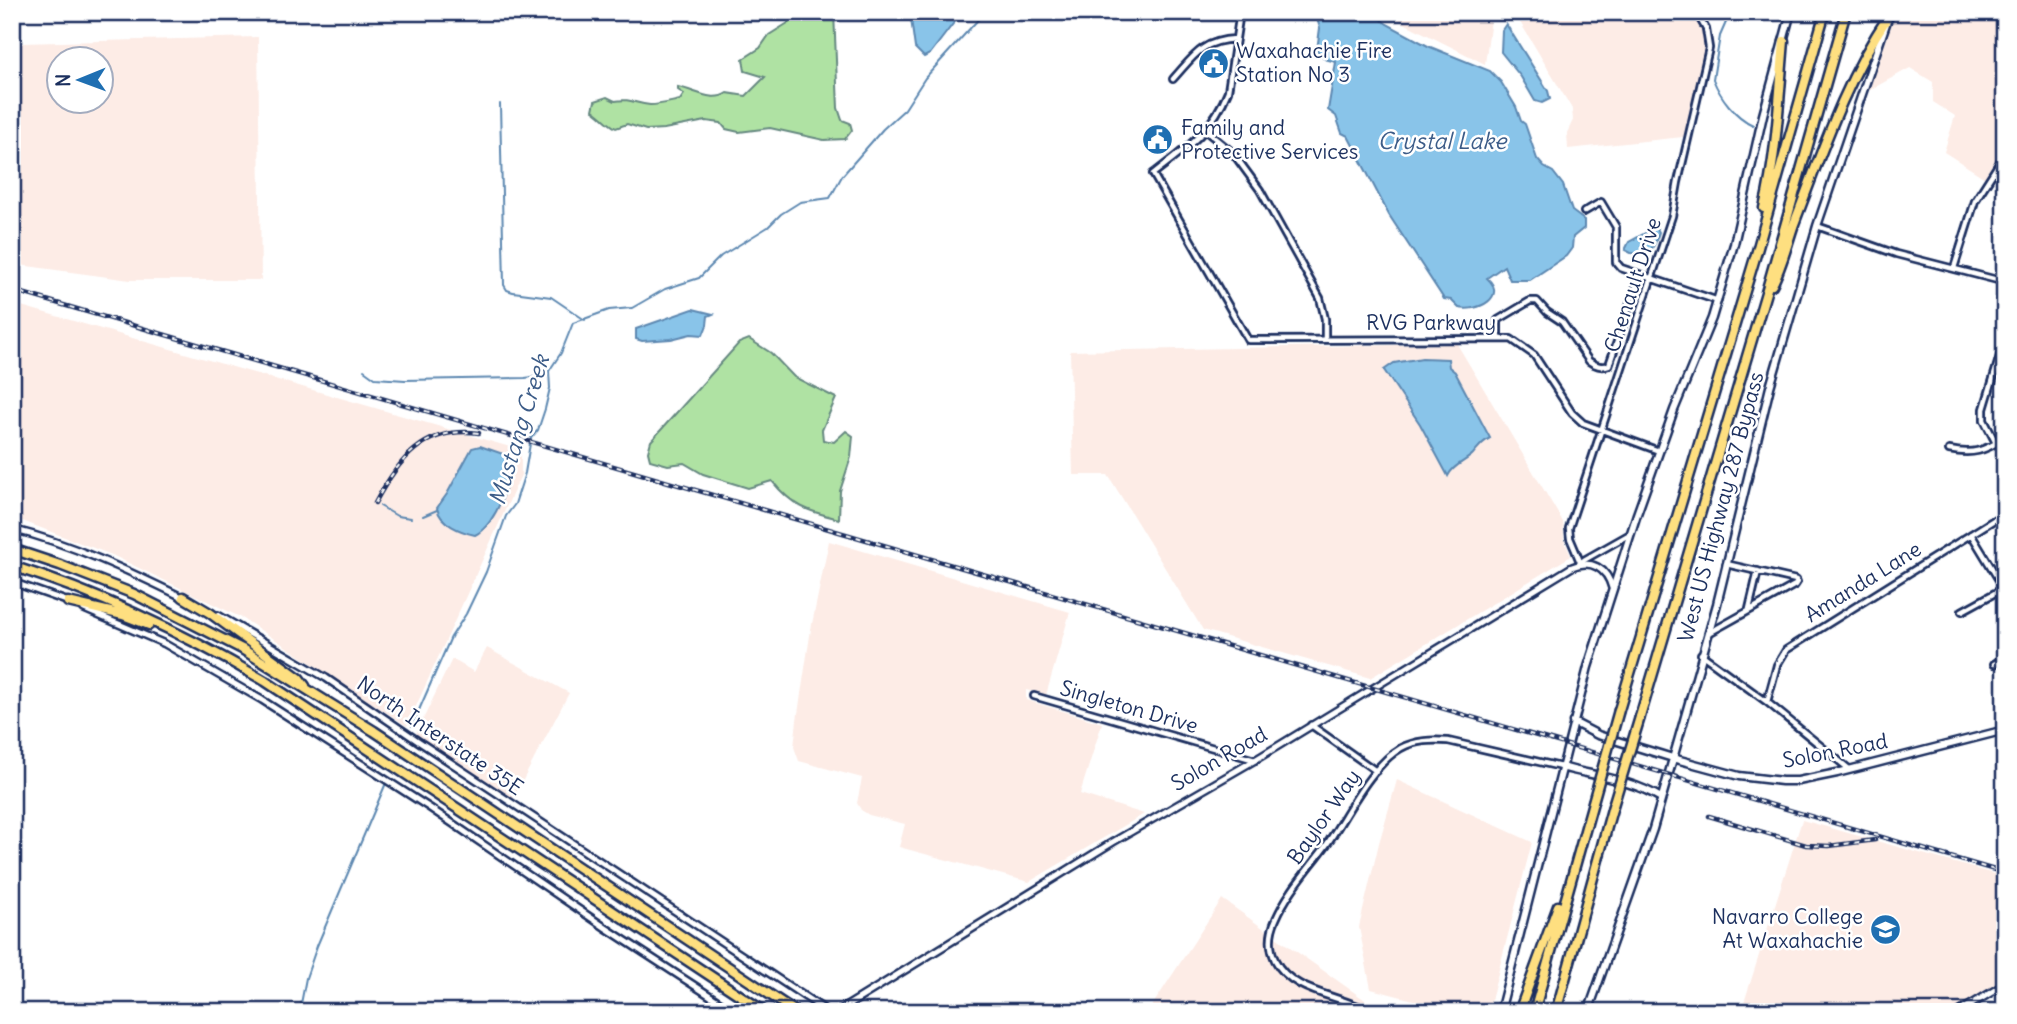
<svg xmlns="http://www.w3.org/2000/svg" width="2017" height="1024" viewBox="0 0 2017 1024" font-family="Delius,sans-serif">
	<rect width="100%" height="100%" fill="#fff"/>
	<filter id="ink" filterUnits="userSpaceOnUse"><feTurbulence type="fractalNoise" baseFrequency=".0143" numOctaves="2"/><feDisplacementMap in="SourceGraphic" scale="14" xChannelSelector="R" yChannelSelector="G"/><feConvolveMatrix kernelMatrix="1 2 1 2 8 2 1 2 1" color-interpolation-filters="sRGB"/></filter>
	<g filter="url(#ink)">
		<path fill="#fdece6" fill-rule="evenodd" d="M1382 12H1492L1485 64Z
			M1514 12H1699L1703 16 1702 30 1706 50 1689 121 1683 137 1568 149 1567 133 1573 120 1572 109Z
			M1896 12H2005V146L1985 178 1944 152 1955 116 1933 102V82L1910 68 1868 91Z
			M258 37 261 280H130L12 264V64L21 43ZM60 60H102V102H60Z
			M18 305 521 450V475L407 726 242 618 112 555 12 517V306Z
			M1457 344 1563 522 1564 540 1571 556 1370 678 1203 630 1108 475H1073L1070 351Z
			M829 541 1070 612 1046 695 1026 690V700L1102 723 1080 794 1144 814 1029 882 899 847 905 824 869 815 861 810 857 803 862 778 799 761 794 747 797 720 811 629Z
			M487 648 569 693 513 799 416 734 452 659 474 672Z
			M1397 780 1532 842 1488 1012H1460L1371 989 1359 927 1379 843Z
			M1802 820 2005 877V981L1954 1012H1741Z
			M1222 899 1382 1012H1148Z"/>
		<path fill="#afe2a3" stroke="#658880" stroke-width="2" d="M790 12H834L838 108 842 120 850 123 852 130 845 139 824 140 770 128 739 132 726 129 721 123 706 121 664 129 646 130 627 124 616 128C607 123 602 116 593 110L595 101 607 97 615 101C631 98 635 104 650 105 660 105 670 102 680 100L684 94 678 90V87C695 90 712 103 727 93L746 96 765 77 745 71 743 59 760 48 769 35 788 23Z
			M749 339 771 353 794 377 836 398 822 430 823 440 834 442 846 431 853 436 851 457 840 491 839 519C808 511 793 507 772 481L748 488 703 474 684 463 668 465 650 460 648 452 651 441 739 343Z"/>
		<path fill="#89c4e9" stroke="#5d88b1" stroke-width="2" d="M910 12H962L930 54 924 57 915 48Z
			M1317 12H1371L1387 24 1428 46 1490 71 1501 82 1516 107 1521 121 1525 124 1537 159 1544 167 1553 172 1563 185 1572 211 1584 220V228L1573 237 1572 248 1566 256 1530 280H1510L1504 266 1487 278C1508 297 1478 312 1459 308L1451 300 1444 299 1389 215 1348 136 1342 133 1336 116 1328 110 1336 62 1325 59 1317 50 1320 28 1316 16Z
			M1506 24 1548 91 1550 99 1542 103 1535 101 1521 77 1501 52 1502 30Z
			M1656 227 1659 232C1656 241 1654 248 1647 254L1631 253 1625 250 1629 242Z
			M693 309 713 314 708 316 707 325 703 335 691 334 671 339 642 341 636 339V329Z
			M1422 358 1448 359 1449 367 1455 372 1490 438C1482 442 1479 447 1473 454 1465 462 1453 465 1448 476L1420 424 1384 370 1394 363Z
			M480 446 506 455C515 476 496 525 475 535 461 532 440 524 437 508L447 494 472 448Z"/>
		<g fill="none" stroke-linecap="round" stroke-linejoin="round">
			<path stroke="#5d88b1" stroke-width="2" d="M1727 20 1720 36 1713 79C1720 97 1735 117 1753 125
				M500 104 504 285 507 290 513 292 551 297 585 320
				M364 370 375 378 405 380 525 378 540 376 548 372
				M380 506 397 516 411 518
				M423 516 437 510
				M412 726 451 637 466 614 486 572 506 516 515 504 525 473 531 438 538 430 545 409 550 388 549 371 561 353 573 323 609 310 632 308 665 289 699 278 721 256 768 227 781 214 800 202 830 198 842 176 883 129 905 109 925 78 985 12
				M300 1009 306 978 317 946 386 783"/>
			<defs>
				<path id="minor" d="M1240 12 1228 91C1211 133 1187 147 1153 174L1248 340 1511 339 1534 355 1572 413 1583 423 1659 451
					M1173 79C1194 56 1201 41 1235 39
					M1206 131 1233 153 1260 190 1320 298 1325 319V339
					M1584 212 1601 202 1616 227V262L1621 268 1718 301
					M1817 226 1896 254 2005 282
					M1954 268 1975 201 2005 154
					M1498 339V320L1530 301H1537L1547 312 1562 322 1589 361C1594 365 1602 368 1609 365L1640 275
					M1996 443 1984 420V409L2005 339
					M1949 450C1973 455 1984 451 2005 438
					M1630 534 1584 560 1581 564 1570 538 1569 528 1672 216 1678 182 1709 48 1706 29 1696 12
					M1971 534 2005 590
					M1749 609 1758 571
					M1962 611 2004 588
					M1709 633 1795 585 1797 582 1796 580 1726 564
					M1701 654 1767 702 1849 769
					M1994 664 2005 658
					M1034 696 1255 760
					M1767 702 1777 665 1786 650 2005 513
					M1311 725 1376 771
					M1370 1012C1339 994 1292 994 1275 960 1269 947 1270 932 1276 919 1288 891 1309 869 1327 844 1347 815 1370 766 1401 748 1416 740 1432 740 1448 741L1561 767"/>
				<path id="tertiary" d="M12 529C72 544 129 571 184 598
					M12 582 69 602
					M84 609 165 644 262 700 430 808 606 928 735 1012
					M218 615 326 678 418 741 828 1012
					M837 1012 1113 842 1255 760 1572 567C1591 559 1607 568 1612 588
					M1959 1012 2005 984"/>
				<path id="secondary" d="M1573 722 1598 735 1676 759 1739 776 1782 781H1798L1837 773 2005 730
					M1561 767C1594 776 1630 779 1661 798
					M1500 1012 1588 667 1637 514 1674 410 1712 318 1734 244 1763 115 1791 12
					M1588 1012 1653 829 1717 604 1770 387 1796 298 1817 226 1890 12"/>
				<path id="motorway" d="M1764 208C1777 154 1779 97 1784 41
					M1772 285C1782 266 1787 244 1794 224 1821 154 1846 79 1888 17
					M12 549 60 565 134 594 242 649 374 731 796 1012
					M12 566C101 594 185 634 265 681L765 1012
					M183 597 210 613 299 678 305 686
					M68 602 123 615 149 625
					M1619 710 1757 251 1825 12
					M1640 717 1767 289 1846 12
					M1519 1012 1558 906
					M1534 1012 1593 802
					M1556 1012 1612 809"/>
			</defs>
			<use href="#minor" stroke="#1b2f5e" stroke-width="10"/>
			<use href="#tertiary" stroke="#1b2f5e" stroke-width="10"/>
			<use href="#secondary" stroke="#1b2f5e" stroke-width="11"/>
			<use href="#motorway" stroke="#1b2f5e" stroke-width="13"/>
			<use href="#minor" stroke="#fff" stroke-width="4.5"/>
			<use href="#tertiary" stroke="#fff" stroke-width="5"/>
			<use href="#secondary" stroke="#fff" stroke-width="6"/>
			<use href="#motorway" stroke="#fedf80" stroke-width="8"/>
			<defs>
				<path id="rail" d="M12 290 2005 873
					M375 503C398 460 424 426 479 433
					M1709 816 1806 845 1829 846 1875 840"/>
			</defs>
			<use href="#rail" stroke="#1b2f5e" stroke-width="4.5"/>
			<use href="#rail" stroke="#fff" stroke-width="2" stroke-dasharray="5" stroke-linecap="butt"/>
			<defs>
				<path id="motorway-bridge" d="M1593 802 1619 710
					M1612 809 1640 717"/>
			</defs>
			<use href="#motorway-bridge" stroke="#1b2f5e" stroke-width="13" stroke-linecap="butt"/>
			<use href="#motorway-bridge" stroke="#fedf80" stroke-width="8"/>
		</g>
	</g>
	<defs>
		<symbol id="civic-disc" viewBox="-11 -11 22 22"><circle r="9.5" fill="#1f6fb2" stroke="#fff"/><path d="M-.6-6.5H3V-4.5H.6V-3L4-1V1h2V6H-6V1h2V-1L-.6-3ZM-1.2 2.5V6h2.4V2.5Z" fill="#fff"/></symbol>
		<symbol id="university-disc" viewBox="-11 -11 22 22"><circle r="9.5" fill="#1f6fb2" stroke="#fff"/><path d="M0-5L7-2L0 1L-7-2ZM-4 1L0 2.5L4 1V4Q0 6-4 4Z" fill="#fff"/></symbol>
	</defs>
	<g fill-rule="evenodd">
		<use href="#civic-disc" x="1196" y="46" width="35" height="35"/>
		<use href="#civic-disc" x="1140" y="122" width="35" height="35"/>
		<use href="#university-disc" x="1868" y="912" width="35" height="35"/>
	</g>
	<g text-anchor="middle" stroke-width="5" stroke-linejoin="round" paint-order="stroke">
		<g font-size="21" fill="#1b2f5e" stroke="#fff" text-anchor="start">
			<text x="1236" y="58">Waxahachie Fire<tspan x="1236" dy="24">Station No 3</tspan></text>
			<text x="1181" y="135">Family and<tspan x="1181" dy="24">Protective Services</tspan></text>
			<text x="1863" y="924" text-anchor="end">Navarro College<tspan x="1863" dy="24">At Waxahachie</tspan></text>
		</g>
		<g font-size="21" fill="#1b2f5e" stroke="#fff">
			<text transform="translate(1633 285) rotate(-72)" y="7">Chenault Drive</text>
			<text x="1431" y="330">RVG Parkway</text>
			<text transform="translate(1721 507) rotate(-75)" y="7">West US Highway 287 Bypass</text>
			<text transform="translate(1863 582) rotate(-32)" y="7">Amanda Lane</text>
			<text transform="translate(1129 707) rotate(16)" y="7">Singleton Drive</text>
			<text transform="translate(440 736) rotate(34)" y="7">North Interstate 35E</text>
			<text transform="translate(1835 751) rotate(-11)" y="7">Solon Road</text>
			<text transform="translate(1219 759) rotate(-30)" y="7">Solon Road</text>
			<text transform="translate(1324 817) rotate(-55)" y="7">Baylor Way</text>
		</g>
		<g font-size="23" font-style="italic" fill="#3c5c88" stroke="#fff">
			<text x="1442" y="149">Crystal Lake</text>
			<text transform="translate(519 430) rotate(-73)" y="8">Mustang Creek</text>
		</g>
	</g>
	<rect width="2017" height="1024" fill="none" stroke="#fff" stroke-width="42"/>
	<rect x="21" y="21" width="1975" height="982" fill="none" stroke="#1b2f5e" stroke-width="2.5" filter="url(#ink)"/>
	<g transform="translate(80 80) rotate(269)"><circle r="33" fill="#ffffff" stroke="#a4acbf" stroke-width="2"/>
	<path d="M0-5L12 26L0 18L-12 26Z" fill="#1f6fb2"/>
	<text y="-10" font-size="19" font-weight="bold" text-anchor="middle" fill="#1b2f5e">N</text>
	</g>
</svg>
